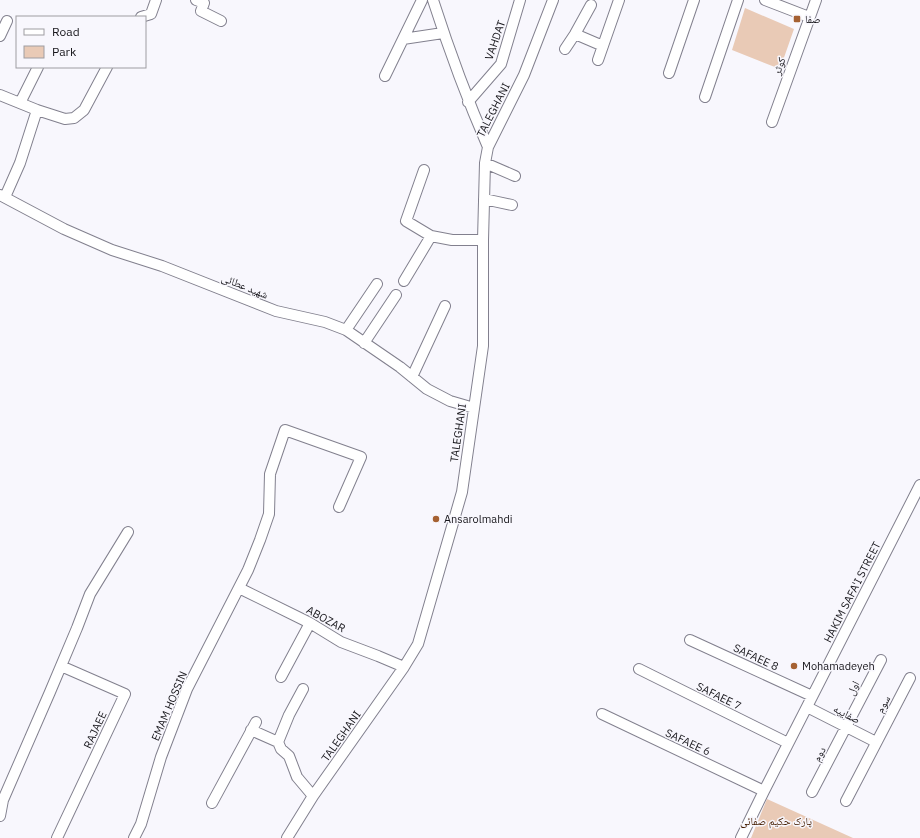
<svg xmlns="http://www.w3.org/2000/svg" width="920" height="838" viewBox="0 0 920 838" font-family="'IBM Plex Sans','Noto Naskh Arabic',sans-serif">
	<rect width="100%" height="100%" fill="#f8f7fd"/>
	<path fill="#e9cab6" d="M745 8 794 29 780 69 732 50Z
		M767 799 853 838H751Z"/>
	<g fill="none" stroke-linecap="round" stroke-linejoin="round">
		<defs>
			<path id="minor" d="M196 0 204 3 201 11 221 21
				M433 0C449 50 467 99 488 147
				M765 0 809 17
				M141 17 151 14 156 0
				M575 34 603 46
				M0 36 7 21
				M403 39 443 33
				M565 49 575 34 591 5
				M598 60 619 0
				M669 73 694 0
				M385 76 422 0
				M0 95 37 110 65 119 74 118 84 110 107 67
				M705 97 738 0
				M468 102 501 64 520 0
				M20 103 38 67
				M772 122 816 0
				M485 163 515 176
				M424 170 406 221 431 236 452 240H483
				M0 195 64 229 112 250 162 266 276 311 325 322 346 330 400 367 427 389 450 401 474 408
				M5 197 20 163 37 110
				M484 199 512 205
				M404 281 431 236
				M346 330 377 284
				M364 343 396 295
				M412 377 445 306
				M239 588 310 623 341 642 378 656 404 667
				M690 640 812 696
				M639 669 788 743
				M281 677 310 623
				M303 689 289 715 278 742 281 749 289 756 297 777 313 796
				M807 707 876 742
				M602 714 764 791
				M251 730 278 742
				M812 792 881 660
				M846 801 910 678
				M212 803 256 722
				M0 816 3 800 50 692 77 628 90 594 128 532
				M57 838 125 694 61 666
				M134 838 141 824 161 757 187 689 248 570 260 540 269 514 270 474 285 430 361 457 339 507
				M287 838 313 796 404 667 418 644 462 492 483 346V240L485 163 488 147 524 75 553 0
				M741 838 764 791 920 485"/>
		</defs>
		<use href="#minor" stroke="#82808e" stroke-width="12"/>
		<use href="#minor" stroke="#fff" stroke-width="10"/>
	</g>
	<g fill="#a56132" stroke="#f8f7fd" stroke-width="1.5">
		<rect x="793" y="15" width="8" height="8" rx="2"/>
		<circle cx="436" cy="519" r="4"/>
		<circle cx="794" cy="666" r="4"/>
	</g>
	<g text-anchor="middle" stroke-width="3" stroke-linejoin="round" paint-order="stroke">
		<g font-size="11" fill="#16151a" stroke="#f8f7fd" text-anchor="start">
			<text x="805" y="23">صفا</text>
			<text x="444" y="523">Ansarolmahdi</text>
			<text x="802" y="670">Mohamadeyeh</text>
		</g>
		<g font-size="11" fill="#16151a" stroke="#f8f7fd">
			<text transform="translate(495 40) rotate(-71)" y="4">VAHDAT</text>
			<text transform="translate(779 66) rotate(-71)" y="4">کوثر</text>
			<text transform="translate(493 110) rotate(-63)" y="4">TALEGHANI</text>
			<text transform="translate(245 286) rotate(22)" y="4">شهید عطائی</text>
			<text transform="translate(458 433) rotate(-82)" y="4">TALEGHANI</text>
			<text transform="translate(852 592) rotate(-63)" y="4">HAKIM SAFA'I STREET</text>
			<text transform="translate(326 619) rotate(29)" y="4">ABOZAR</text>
			<text transform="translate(756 657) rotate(25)" y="4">SAFAEE 8</text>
			<text transform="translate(853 688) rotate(-63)" y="4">اول</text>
			<text transform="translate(719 696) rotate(26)" y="4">SAFAEE 7</text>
			<text transform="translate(883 704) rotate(-62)" y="4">سوم</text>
			<text transform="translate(169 706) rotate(-67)" y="4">EMAM HOSSIN</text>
			<text transform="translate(847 714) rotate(27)" y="4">صفاییه</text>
			<text transform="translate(95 730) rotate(-65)" y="4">RAJAEE</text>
			<text transform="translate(341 736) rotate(-55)" y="4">TALEGHANI</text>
			<text transform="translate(688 742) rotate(25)" y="4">SAFAEE 6</text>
			<text transform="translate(819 754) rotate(-62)" y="4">دوم</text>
		</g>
		<g font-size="11" fill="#451e00" stroke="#f8f7fd">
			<text x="776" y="825">پارک حکیم صفائی</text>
		</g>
	</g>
	<rect x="16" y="16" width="130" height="52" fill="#f8f7fd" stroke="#9e9da2"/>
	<rect x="24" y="29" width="20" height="6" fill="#ffffff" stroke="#9e9da2"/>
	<text x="52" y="36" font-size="12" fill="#16151a">Road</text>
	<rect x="24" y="46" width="20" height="12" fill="#e9cab6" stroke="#9e9da2"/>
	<text x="52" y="56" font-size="12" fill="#16151a">Park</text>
</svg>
